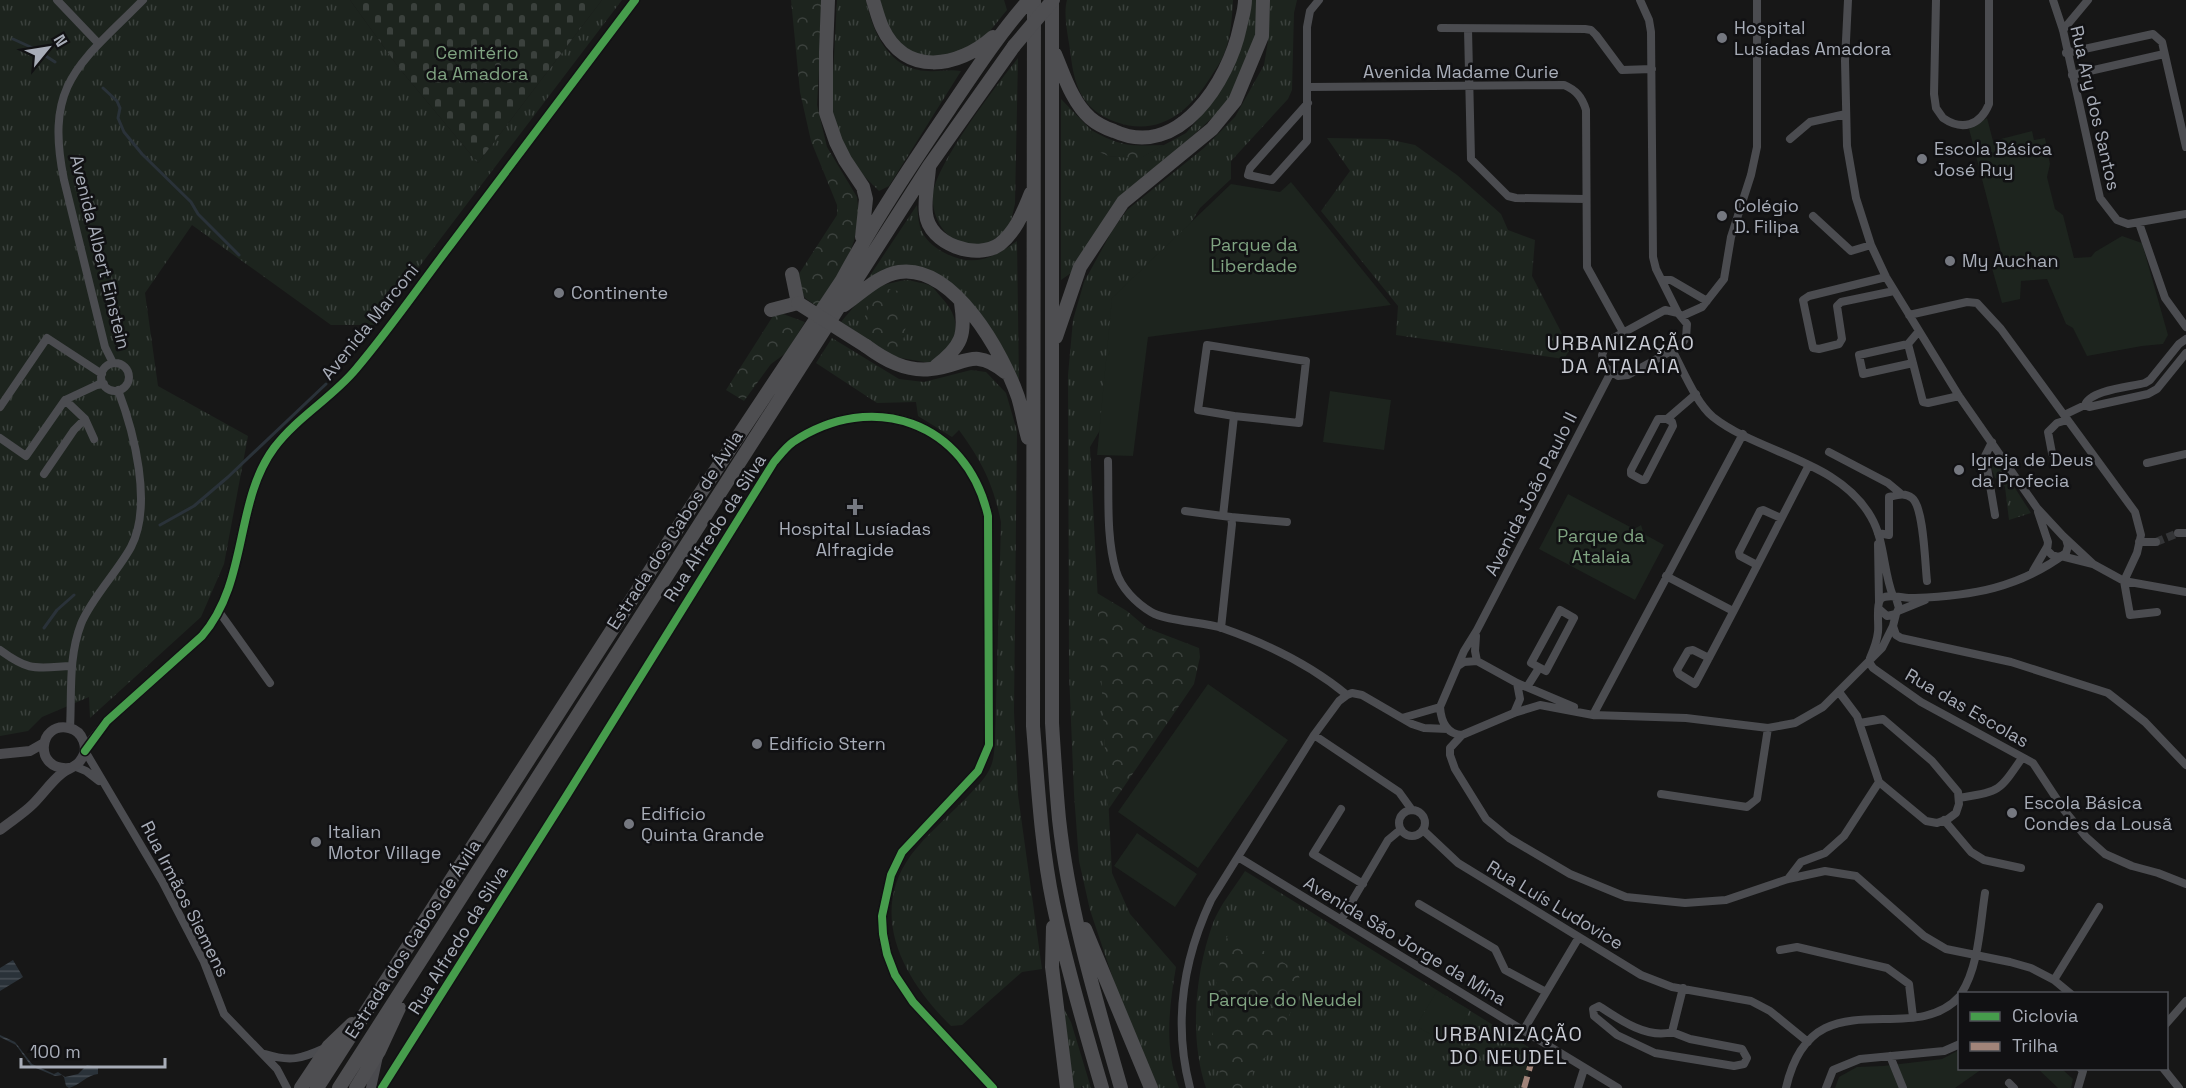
<svg xmlns="http://www.w3.org/2000/svg" width="2186" height="1088" viewBox="0 0 2186 1088" font-family="'Space Grotesk',sans-serif">
	<defs>
		<pattern id="grass-tufts" width="24" height="20" patternUnits="userSpaceOnUse" patternTransform="scale(1.5)"><rect width="24" height="20" fill="#1d241e"/><path d="M3 7l-1-3M5 7V3M7 7l1-3M15 17l-1-3M17 17v-4M19 17l1-3" fill="none" stroke="#3b413d"/></pattern>
		<pattern id="forest-crowns" width="20" height="18" patternUnits="userSpaceOnUse" patternTransform="scale(1.5)"><rect width="20" height="18" fill="#1d241e"/><path d="M2 6a3 3 0 1 1 6 0M12 15a3 3 0 1 1 6 0" fill="none" stroke="#3b413d"/></pattern>
		<pattern id="cemetery-stones" width="16" height="16" patternUnits="userSpaceOnUse" patternTransform="scale(1.5)"><rect width="16" height="16" fill="#1d241e"/><path d="M2 7V4a2 2 0 0 1 4 0v3zM10 15v-3a2 2 0 0 1 4 0v3z" fill="#3b413d"/></pattern>
		<pattern id="water-rules" width="6" height="5" patternUnits="userSpaceOnUse" patternTransform="scale(1.5)"><rect width="6" height="5" fill="#2a3239"/><path d="M0 2.5h6" fill="none" stroke="#464d54"/></pattern>
	</defs>
	<rect width="100%" height="100%" fill="#171717"/>
	<path fill="url(#grass-tufts)" d="M0 0H350L399 68 478 163 602 0H622L375 325H331L192 225 145 293 158 386 248 436 224 564 201 617 90 718 89 697 42 717 28 731 0 736Z
		M837 0H866C873 33 889 70 928 71 939 72 949 69 961 71L889 186 879 191 862 174 844 148 831 113Z
		M880 0H1004L1007 10C996 23 984 41 968 49 935 65 902 58 886 23 882 16 882 7 880 0Z
		M1067 0H1233C1232 18 1231 37 1224 54 1221 62 1215 70 1210 78 1188 113 1158 137 1116 122 1080 109 1074 84 1070 50 1068 35 1063 14 1067 0Z
		M1248 0H1258L1259 23 1245 66 1224 107 1111 210 1093 235 1071 273 1061 280V99L1091 130 1096 150 1108 156 1140 158 1186 133 1208 108 1224 86 1238 56 1248 24Z
		M1268 0H1297L1294 13 1292 90 1288 99 1231 161V179L1200 208 1187 229 1106 420 1090 447 1112 873 1130 914 1176 967C1169 1008 1164 1048 1179 1088H1158L1131 1032 1090 910 1079 861 1074 794 1069 672 1068 375 1073 320 1084 282 1112 231 1127 210 1204 148 1235 117 1264 65 1268 41Z
		M1018 58 1015 204C1013 211 1012 221 1008 226 1006 231 999 236 995 239 962 259 930 229 933 194 937 162 996 86 1018 58Z
		M1327 138 1387 139 1415 145 1457 175 1501 214 1508 230 1535 240 1532 276 1570 349 1564 359 1396 335 1398 306 1321 211 1350 171Z
		M917 205C918 212 918 222 921 229 924 239 934 247 943 252 972 268 992 259 1017 241L1019 384 997 339 918 268 865 283Z
		M908 280C915 282 925 283 931 286 935 289 938 294 941 297 965 322 958 346 930 363L895 357 841 322C863 296 872 284 908 280Z
		M832 338 899 379 924 382 971 370 986 372 1006 393 1017 431 1014 712 1018 795 1042 969 1022 972 962 1025 951 1026C905 981 867 916 911 855 926 835 951 814 969 795 976 787 987 777 991 766 994 759 994 751 995 743L1001 522C993 483 982 462 959 430L952 437 918 416 916 402 877 403 816 363Z
		M1992 457 2006 474 2031 513 2009 520 2005 487 2001 481 1995 478 1989 461Z
		M1245 871 1535 1051 1524 1088H1206C1189 1038 1195 973 1213 923 1220 905 1234 888 1245 871Z
		M1064 1009 1071 1022 1091 1088H1083L1081 1085V1088H1072Z"/>
	<path fill="url(#forest-crowns)" d="M791 0H823L817 105 827 147 857 197 859 215 854 241 848 258 818 307 805 298 795 280 837 215V205L811 141 800 92Z
		M1091 130C1122 147 1129 146 1164 145L1139 159 1108 156 1095 150Z
		M878 287 898 291C907 317 910 333 895 357L857 334Z
		M783 314 805 322 786 353 771 364 744 401 726 390 773 316Z
		M1097 593 1127 611 1147 628 1199 648 1200 657 1194 684 1108 810Z
		M1229 931 1298 971 1302 991 1268 1055 1253 1069 1252 1088H1224L1212 1045 1213 1001 1221 956Z"/>
	<path fill="url(#cemetery-stones)" d="M350 0H602L478 163 399 68Z"/>
	<path fill="#1d241e" d="M1987 118 1993 141 2032 131 2034 140 2045 138 2050 164 2047 177 2055 209 2063 215 2074 258 2091 257 2095 252 2122 236 2142 243 2168 335 2163 344 2142 346 2087 356 2073 328 2066 324 2047 279 2021 281 2020 299 2002 303 1991 265 2003 260 1969 129Z
		M1291 182 1391 305 1148 337 1133 456 1097 455 1112 298 1231 184 1280 192Z
		M1330 391 1391 400 1384 450 1323 442Z
		M1568 494 1634 529 1641 525 1644 534 1664 545 1635 600 1539 549Z
		M1208 684 1288 740 1198 868 1118 812Z
		M1137 833 1197 874 1175 907 1114 866Z
		M1437 991 1470 1010 1449 1045 1416 1026Z
		M1959 1050 1960 1068 1982 1069 1955 1088H1835L1839 1077 1857 1067 1883 1066 1942 1059Z
		M2038 1069H2062L2073 1079 2071 1088H2058Z"/>
	<path fill="url(#water-rules)" d="M13 960 23 977 0 991V968Z
		M0 1035 15 1042 32 1064 54 1074 58 1072 65 1077 78 1074 87 1065 98 1067V1074C87 1075 80 1085 69 1088L66 1086 64 1077 62 1075 55 1076 31 1066 16 1045 0 1037Z"/>
	<g fill="none" stroke-linecap="round" stroke-linejoin="round">
		<path stroke="#2a3239" stroke-width="3" d="M13 39 35 49 55 62
			M103 88 117 101 120 108 118 118 124 132 142 154 191 202 198 214 239 255
			M160 525 194 506 228 477 326 384
			M44 628 57 610 74 595"/>
		<path stroke="#343537" stroke-width="8" stroke-dasharray="8 4" stroke-linecap="butt" d="M2156 542 2178 533"/>
		<path stroke="#4b4c50" stroke-width="8" d="M57 0 98 43
			M1640 0 1649 20 1651 32 1653 257 1656 269 1678 313
			M1848 0 1845 61 1847 146 1856 198 1871 245 1886 277 1959 396 2037 508 2063 536 2093 564
			M1936 0 1934 94 1936 108 1943 118C1962 131 1980 126 1989 104V0
			M2053 0 2063 30 2100 198 2117 220 2128 224 2186 214
			M1441 28 1585 29 1591 30 1596 35 1622 70 1652 69
			M1468 29 1471 159 1508 196 1516 198 1586 199
			M2063 30 2088 0
			M2066 53 2153 34 2162 42 2186 147
			M2072 75 2164 54
			M1308 87 1564 85C1576 90 1582 97 1586 110L1587 267 1623 332
			M1308 103 1250 168 1248 175 1272 180 1307 141V27L1310 11 1319 0
			M1790 139 1810 122 1846 114
			M1813 216 1851 251 1871 245
			M2139 223 2165 298 2186 327
			M1886 277 1809 296 1803 300 1813 348 1819 349 1839 344 1842 339 1837 306 1841 302 1894 291
			M1662 280H1671L1707 301
			M1665 310 1678 313 1687 324 1686 338 1680 346 1628 375 1618 376 1605 367 1602 355 1608 341Z
			M1909 315 1967 302 1977 303 2001 329 2135 512 2141 535 2137 553 2124 581 2130 615 2157 612
			M1682 316 1702 307 1724 279 1731 237 1751 175 1757 147V0
			M1919 331 1908 344 1923 402 1928 403 1959 396
			M2186 339 2179 344 2150 380 2145 383C2130 387 2090 390 2085 405L2089 407 2148 394 2157 389 2186 353
			M1908 344 1859 355 1863 374 1913 363
			M1672 350C1683 370 1696 403 1713 417 1760 454 1839 460 1871 517 1885 541 1883 571 1893 596
			M113 363 105 347 64 180C44 82 80 64 143 0
			M101 377a14 14 0 1 1 28 0a14 14 0 1 1-28 0Z
			M1611 372 1477 630 1464 651 1440 707C1441 721 1446 734 1462 735L1514 713 1540 705 1593 715 1686 718 1768 728 1795 723 1823 707 1882 648 1893 626 1896 614
			M65 400 85 419 94 439
			M0 407 47 338 102 374
			M2064 415 2085 405
			M1667 419 1672 422 1673 426 1645 480H1642L1631 474V470L1658 419H1667L1696 394
			M0 438 26 456 65 400 97 385 104 384
			M1992 442 1985 456 1995 515
			M1829 452 1888 483 1900 493
			M2052 453 2048 432 2057 423 2067 420
			M1108 461C1109 497 1106 537 1116 571 1121 588 1136 603 1151 612 1166 621 1203 622 1222 628 1265 643 1312 666 1347 695L1352 693 1362 695 1412 724 1424 728 1448 729
			M2147 463 2186 454
			M44 474 74 430 85 419
			M1185 511 1223 516
			M2038 512 2048 542 2047 550 2052 555 2059 557
			M1231 517 1287 522
			M1878 533 1889 535V497C1897 495 1905 492 1912 498 1924 507 1925 565 1927 581
			M2178 533H2186
			M2139 542H2156
			M1878 544 1879 602
			M2061 556 2093 564 2124 581 2186 592
			M1757 565 1740 556 1739 552 1760 511 1763 510 1781 518
			M2033 571 2047 547
			M1666 576 1733 611
			M1879 609 1887 616 1896 614 1899 608 1896 598
			M1560 610 1574 618 1546 671 1531 663Z
			M1898 611 1925 600
			M220 613 270 683
			M1893 626 1896 635 1901 638 2011 662 2108 693 2145 722 2186 765
			M1221 628 1232 524 1231 517 1223 516 1234 416 1198 410 1207 345 1306 361 1299 423 1234 416
			M1476 636 1475 651 1477 661
			M0 650C30 672 35 668 71 666
			M1709 658 1693 650 1688 651 1677 670 1679 674 1695 684C1734 612 1771 538 1809 465
			M1870 658C1874 649 1877 641 1878 632 1879 623 1876 607 1880 600 1885 592 1905 599 1915 598 1972 596 2019 588 2066 553L2068 546 2066 539
			M1869 662 1873 668 1921 702 2033 763 2064 810 2086 837 2105 854 2132 866 2158 873 2186 884
			M1458 666 1464 662 1477 661 1517 683 1574 707
			M1527 687 1539 668
			M1839 692 1857 716 1879 782 1926 821 1937 823 1948 819 1956 813 1959 804 1958 792 1932 761 1883 719 1860 723
			M1514 713 1520 699 1517 683
			M1593 715 1743 434
			M1402 718 1440 707
			M70 728C72 693 68 658 81 624 91 599 118 571 131 547 153 505 134 432 118 390
			M1314 735 1399 792 1412 810
			M1462 735 1450 748V755L1455 769 1486 819 1509 838 1570 874 1626 897 1685 903 1726 900 1788 879 1825 871 1856 876 1924 936 1946 949 2010 962 2031 968 2054 980 2071 994
			M85 751 162 881 204 962 224 1014 277 1069 287 1088
			M74 766 86 771 99 781
			M1661 794 1747 807 1757 799 1768 728
			M1959 798C2000 791 1998 793 2022 758
			M1341 809 1313 854 1363 884
			M1399 823a13 13 0 1 1 26 0a13 13 0 1 1-26 0Z
			M1944 820 1971 852 1984 860 2021 868
			M1423 830 1458 863 1641 975 1672 987 1751 1001 1770 1011 1808 1042
			M1238 857 1618 1088
			M1788 879 1801 862 1825 853 1844 836 1879 782
			M1419 904 1495 949 1505 970 1546 992
			M1341 920 1388 840 1400 830
			M1780 950 1797 947 1887 968 1909 984 1913 1017
			M2054 980 2099 907
			M1961 994C1979 966 1980 925 1985 893
			M2166 1024 2186 1001
			M1523 1031 1579 937
			M1672 1032 1690 1039 1742 1049 1747 1058 1744 1064 1734 1066 1655 1053 1617 1035 1594 1016 1593 1009 1599 1006C1620 1020 1647 1039 1672 1032L1683 988
			M265 1054C290 1062 301 1059 325 1048
			M1890 1056 1903 1088
			M2163 1068 2179 1088
			M2009 1083 2014 1088
			M1190 1088C1173 1023 1183 960 1211 900L1314 735 1339 701 1347 695
			M1578 1088 1584 1069
			M1786 1088C1812 973 1911 1051 1960 996
			M1826 1088 1833 1070 1860 1059 1944 1051 1960 1044
			M2078 1088 2083 1071 2080 1068"/>
		<path stroke="#4a4a4e" stroke-width="10" d="M85 749 107 721 202 636C249 581 234 502 274 448 297 417 332 398 356 369 390 329 420 285 452 243 513 162 574 81 635 0
			M0 754 30 751 44 743
			M0 830C11 821 23 814 33 804 43 794 51 782 61 774 67 769 76 767 80 761 90 749 83 731 69 728 38 721 33 771 69 768
			M371 1088 378 1056
			M382 1088 567 795 774 462C780 455 786 447 793 442 872 389 967 422 988 516L989 745 978 771 902 852 891 875 882 916 883 934 887 954 895 975 913 1002 993 1088"/>
		<path stroke="#4e4e51" stroke-width="14" d="M828 0 826 52V113L836 142 845 160 863 187 866 199 862 237
			M873 0C876 9 878 18 882 27 905 77 958 68 993 37
			M1034 0 1033 726C1038 785 1041 845 1053 903 1066 965 1084 1027 1102 1088
			M1052 0V723C1054 755 1056 787 1059 819 1069 911 1096 1000 1121 1088
			M1055 54C1064 75 1072 102 1090 118 1097 124 1105 128 1114 131 1179 161 1229 80 1240 27 1242 18 1245 9 1245 0
			M929 168C928 182 924 200 926 214 929 244 977 261 1000 244 1017 230 1023 212 1031 193
			M844 305C860 294 879 275 899 272 954 264 1003 354 1018 397 1022 410 1024 424 1028 438
			M771 310 798 303 792 274
			M1056 337 1080 267 1123 202 1212 129 1235 101 1262 36 1263 0
			M866 346C885 360 906 372 931 369 964 366 973 346 1005 372
			M936 366C962 346 966 335 961 303
			M1053 927 1052 967 1067 1088
			M1085 929 1151 1088
			M301 1088 329 1046 352 1024
			M317 1088 690 509 842 280C874 221 912 164 950 108 975 71 999 34 1029 0
			M339 1088 929 166 1014 46
			M356 1088 379 1051 399 1008"/>
		<path stroke="#4e4e51" stroke-width="14" d="M1014 46 1053 0
			M798 303 866 346"/>
		<path stroke="#a18479" stroke-width="6" stroke-dasharray="12 6" stroke-linecap="butt" d="M1524 1088 1532 1060"/>
		<defs>
			<path id="cycleway" d="M85 751 107 721 202 636C249 581 234 502 274 448 297 417 332 398 356 369 390 329 420 285 452 243 513 162 574 81 635 0
				M382 1088 567 795 774 462C780 455 786 447 793 442 872 389 967 422 988 516L989 745 978 771 902 852 891 875 882 916 883 934 887 954 895 975 913 1002 993 1088"/>
		</defs>
		<use href="#cycleway" stroke="#111113" stroke-width="11"/>
		<use href="#cycleway" stroke="#469c4c" stroke-width="8"/>
	</g>
	<g fill="#757880" stroke="#111113" stroke-width="2">
		<circle cx="1722" cy="38" r="6"/>
		<circle cx="1922" cy="159" r="6"/>
		<circle cx="1722" cy="216" r="6"/>
		<circle cx="1950" cy="261" r="6"/>
		<circle cx="559" cy="293" r="6"/>
		<circle cx="1959" cy="470" r="6"/>
		<path d="M852 498h6v6h6v6h-6v6h-6v-6h-6v-6h6z"/>
		<circle cx="757" cy="744" r="6"/>
		<circle cx="2012" cy="813" r="6"/>
		<circle cx="629" cy="824" r="6"/>
		<circle cx="316" cy="842" r="6"/>
	</g>
	<g text-anchor="middle" stroke-width="5" stroke-linejoin="round" paint-order="stroke">
		<g font-size="18" fill="#a8adb8" stroke="#111113" text-anchor="start">
			<text x="1734" y="34">Hospital<tspan x="1734" dy="21">Lusíadas Amadora</tspan></text>
			<text x="1934" y="155">Escola Básica<tspan x="1934" dy="21">José Ruy</tspan></text>
			<text x="1734" y="212">Colégio<tspan x="1734" dy="21">D. Filipa</tspan></text>
			<text x="1962" y="267">My Auchan</text>
			<text x="571" y="299">Continente</text>
			<text x="1971" y="466">Igreja de Deus<tspan x="1971" dy="21">da Profecia</tspan></text>
			<text x="855" y="535" text-anchor="middle">Hospital Lusíadas<tspan x="855" dy="21">Alfragide</tspan></text>
			<text x="769" y="750">Edifício Stern</text>
			<text x="2024" y="809">Escola Básica<tspan x="2024" dy="21">Condes da Lousã</tspan></text>
			<text x="641" y="820">Edifício<tspan x="641" dy="21">Quinta Grande</tspan></text>
			<text x="328" y="838">Italian<tspan x="328" dy="21">Motor Village</tspan></text>
		</g>
		<g font-size="18" fill="#7fa381" stroke="#111113">
			<text x="477" y="59">Cemitério<tspan x="477" dy="21">da Amadora</tspan></text>
			<text x="1254" y="251">Parque da<tspan x="1254" dy="21">Liberdade</tspan></text>
			<text x="1601" y="542">Parque da<tspan x="1601" dy="21">Atalaia</tspan></text>
			<text x="1285" y="1006">Parque do Neudel</text>
		</g>
		<g font-size="18" fill="#a8adb8" stroke="#111113">
			<text x="1461" y="78">Avenida Madame Curie</text>
			<text transform="translate(2095 108) rotate(77)" y="6">Rua Ary dos Santos</text>
			<text transform="translate(100 252) rotate(76)" y="6">Avenida Albert Einstein</text>
			<text transform="translate(370 322) rotate(-51)" y="6">Avenida Marconi</text>
			<text transform="translate(1531 494) rotate(-63)" y="6">Avenida João Paulo II</text>
			<text transform="translate(715 528) rotate(-57)" y="6">Rua Alfredo da Silva</text>
			<text transform="translate(675 530) rotate(-57)" y="6">Estrada dos Cabos de Ávila</text>
			<text transform="translate(1967 708) rotate(30)" y="6">Rua das Escolas</text>
			<text transform="translate(185 899) rotate(63)" y="6">Rua Irmãos Siemens</text>
			<text transform="translate(1555 905) rotate(31)" y="6">Rua Luís Ludovice</text>
			<text transform="translate(413 939) rotate(-57)" y="6">Estrada dos Cabos de Ávila</text>
			<text transform="translate(458 940) rotate(-58)" y="6">Rua Alfredo da Silva</text>
			<text transform="translate(1405 941) rotate(31)" y="6">Avenida São Jorge da Mina</text>
		</g>
		<g font-size="20" letter-spacing="1.5" fill="#c9ccd4" stroke="#111113">
			<text x="1621" y="350">URBANIZAÇÃO<tspan x="1621" dy="23">DA ATALAIA</tspan></text>
			<text x="1509" y="1041">URBANIZAÇÃO<tspan x="1509" dy="23">DO NEUDEL</tspan></text>
		</g>
	</g>
	<rect x="1958" y="992" width="210" height="78" fill="#111113" stroke="#4d4f55" stroke-width="1.5"/>
	<rect x="1970" y="1012" width="30" height="9" fill="#469c4c" stroke="#4d4f55" stroke-width="1.5"/>
	<text x="2012" y="1022" font-size="18" fill="#a8adb8">Ciclovia</text>
	<rect x="1970" y="1042" width="30" height="9" fill="#a18479" stroke="#4d4f55" stroke-width="1.5"/>
	<text x="2012" y="1052" font-size="18" fill="#a8adb8">Trilha</text>
	<g transform="translate(48 48) rotate(60)" stroke="#111113" stroke-width="4.5" paint-order="stroke">
	<path d="M0-4.5L10 22L0 15L-10 22Z" fill="#a8adb8"/>
	<text y="-9" font-size="16" font-weight="bold" text-anchor="middle" fill="#a8adb8">N</text>
	</g>
	<path d="M21 1058v9h144v-9" fill="none" stroke="#a8adb8" stroke-width="3"/>
	<text x="30" y="1058" font-size="18" fill="#a8adb8" stroke="#111113" stroke-width="4.5" paint-order="stroke">100 m</text>
</svg>
